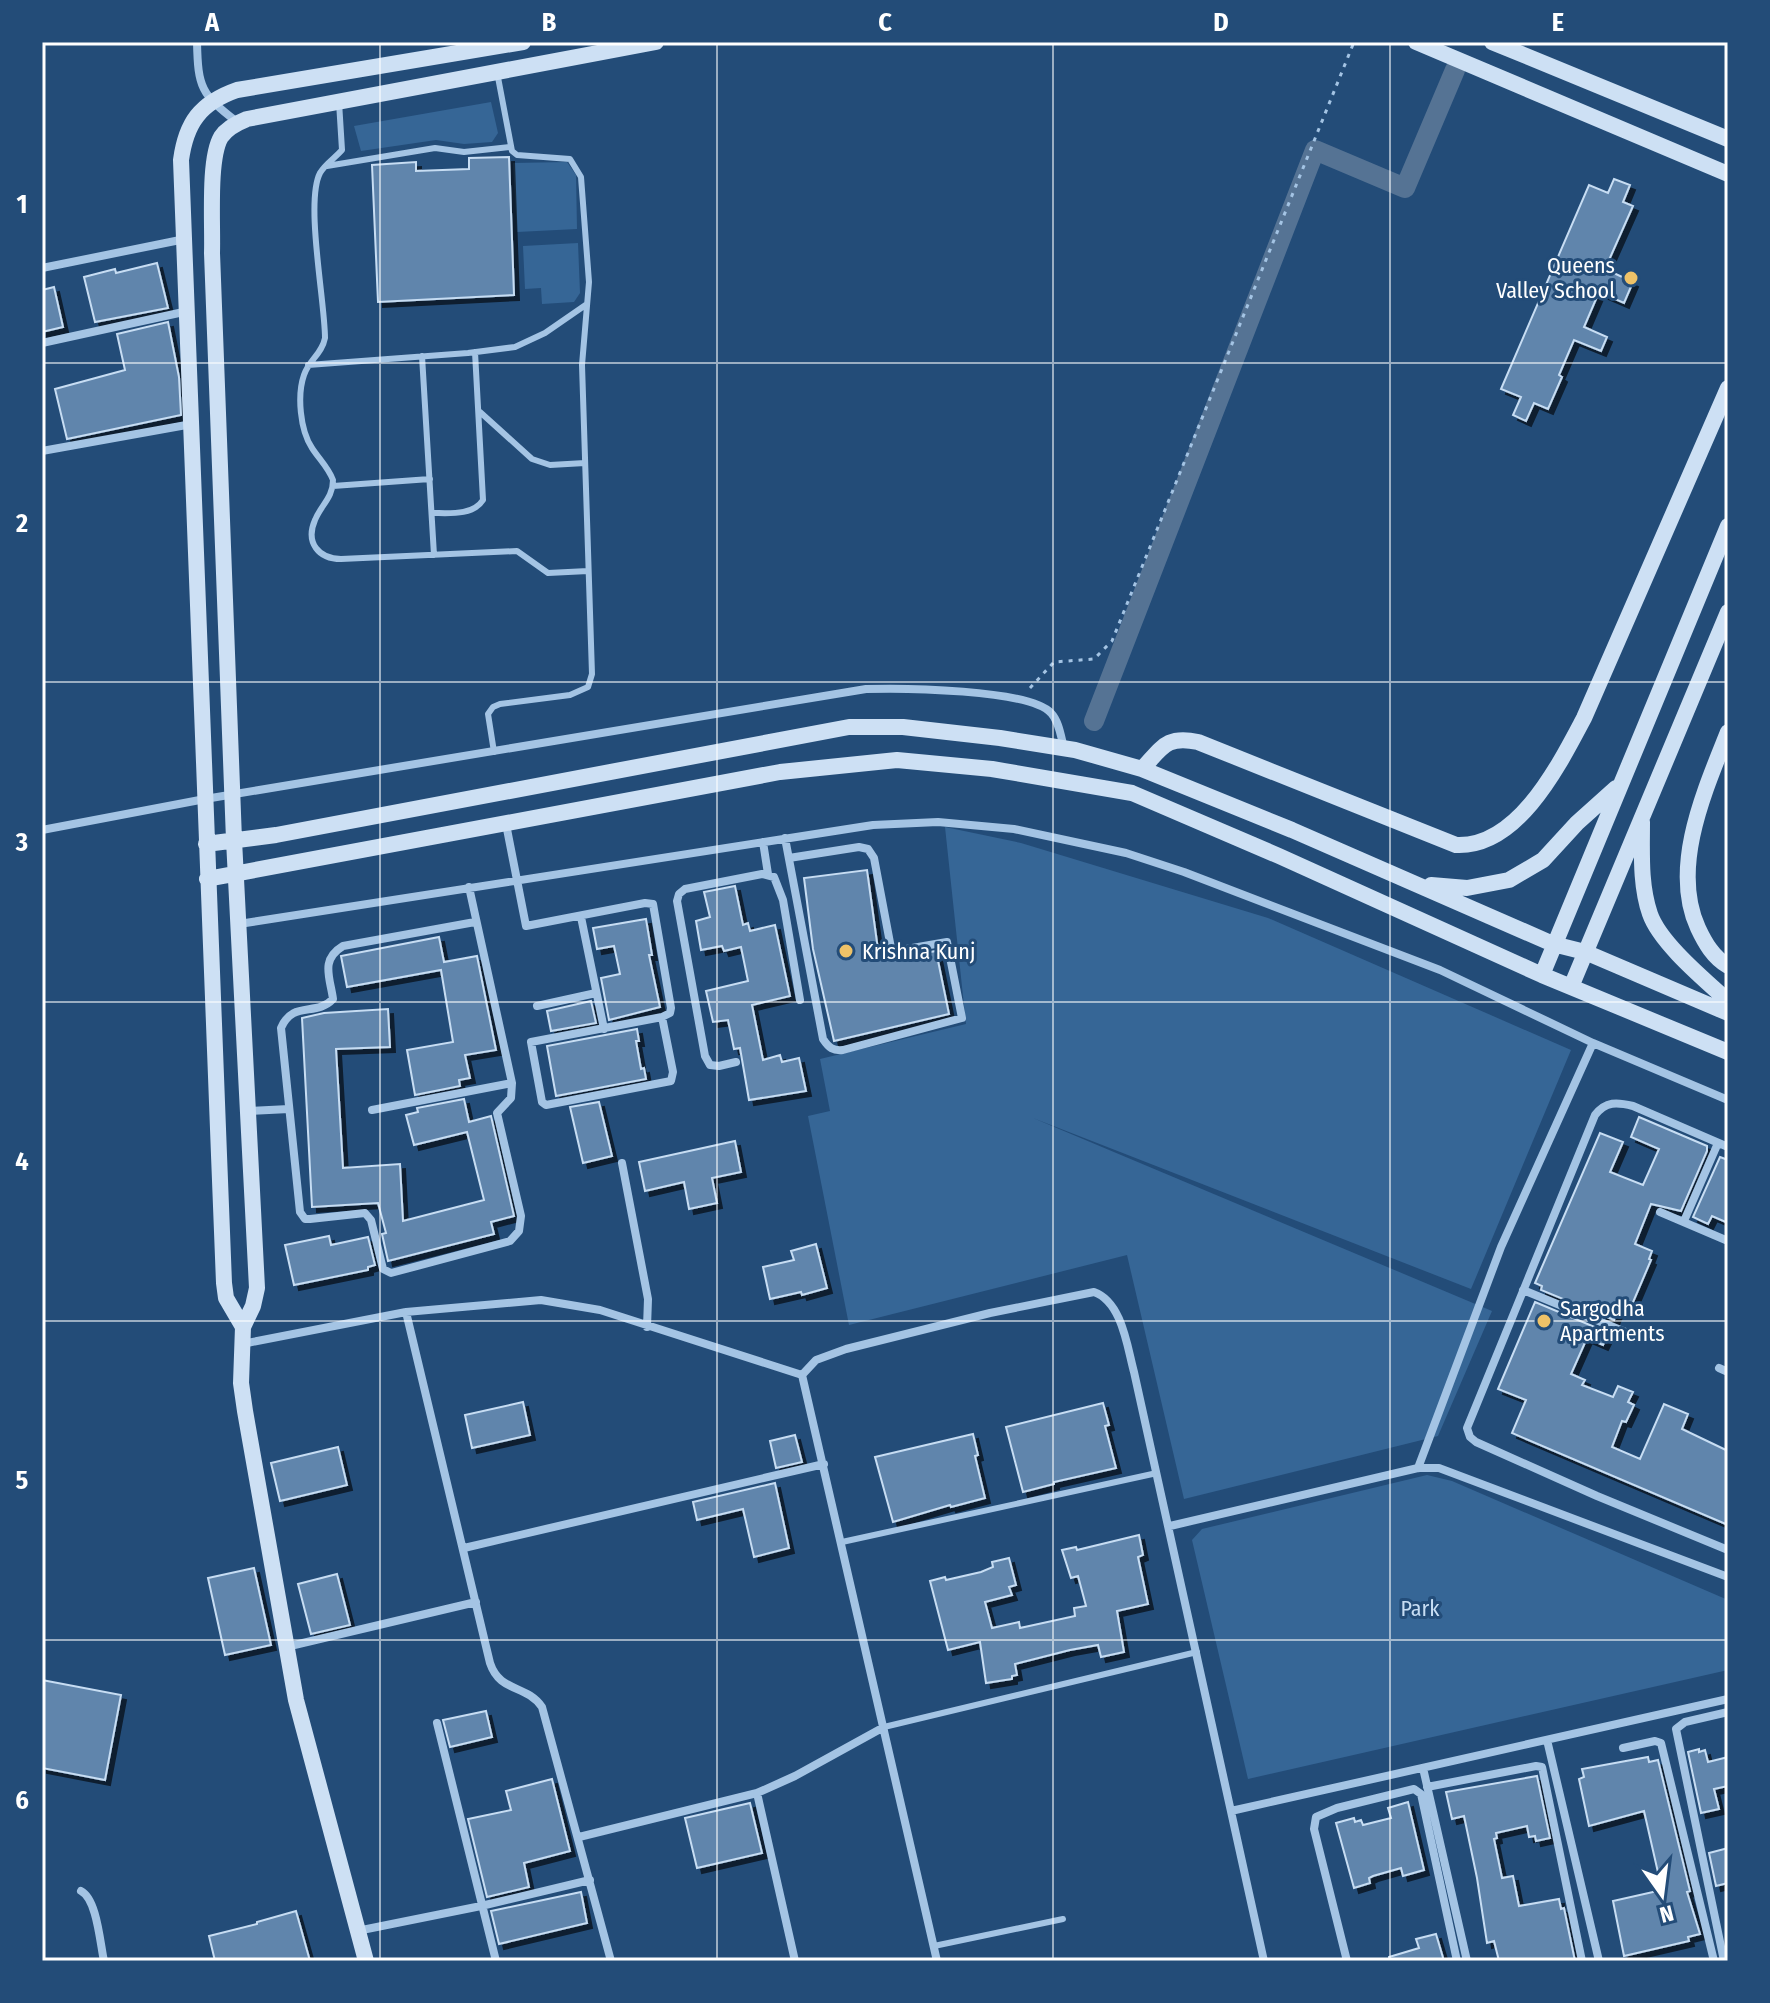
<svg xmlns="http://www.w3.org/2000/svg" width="1770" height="2003" viewBox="0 0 1770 2003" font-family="'Fira Sans Condensed',sans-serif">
	<defs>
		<filter id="shadow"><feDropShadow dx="5" dy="5" stdDeviation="0" flood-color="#0009"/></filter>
	</defs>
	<rect width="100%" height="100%" fill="#234c78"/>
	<path fill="#366696" d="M491 102 498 133 492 142 464 144 436 140 361 151 354 126Z
		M567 162 576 175 577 229 517 232 513 163Z
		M578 243 580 293 574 302 542 304 541 288 525 289 523 246Z
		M945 827 1021 843 1268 918 1571 1050 1471 1289 1033 1118 1492 1311 1438 1436 1184 1499 1127 1255 849 1325 808 1116 830 1111 820 1059 966 1024Z
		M1427 1475 1452 1481 1728 1600V1670L1248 1779 1192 1540 1202 1529Z"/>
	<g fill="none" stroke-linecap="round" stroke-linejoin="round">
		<path stroke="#557394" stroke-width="20" d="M1094 721 1315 150 1405 188 1455 70"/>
	</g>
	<path fill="#6085ac" stroke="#c7ddf3" stroke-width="2" filter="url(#shadow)" d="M509 157 514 295 378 302 372 165 416 162V171L469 169V158Z
		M1614 179 1630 185 1623 202 1633 206 1605 269 1633 282 1624 303 1599 292 1584 327 1607 337 1601 351 1574 340 1559 375 1562 377 1548 409 1534 403 1526 421 1513 415 1521 397 1501 389 1589 185 1608 193Z
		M157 263 168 308 95 322 84 277 115 269 116 273Z
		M54 287 63 327 42 332V290Z
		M168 322 179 377 181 415 67 439 55 389 125 370 117 334Z
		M867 870 879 957 889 955 896 958 936 951 949 1014 834 1041 813 949 804 878Z
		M735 886 743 925 748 923 750 931 775 925 790 996 752 1005 763 1060 780 1055 782 1062 799 1058 806 1091 749 1100 740 1048 734 1049 728 1020 713 1022 706 991 748 981 741 947 724 951 722 946 701 950 696 921 710 917 704 892Z
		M646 919 652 955H649L660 1007 609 1020 601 978 620 974 614 946 597 949 593 928Z
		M439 937 444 962 477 956 496 1050 465 1055 470 1078 459 1080 460 1086 415 1095 407 1050 453 1042 441 970 347 987 341 956Z
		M591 1001 596 1023 551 1031 547 1011Z
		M388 1009 390 1047 336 1049 343 1168 400 1164 403 1221 484 1200 467 1132 414 1145 406 1115 418 1112 417 1108 464 1099 469 1122 491 1116 514 1216 491 1222 494 1234 388 1261 382 1234 386 1233 378 1203 312 1207 302 1018 324 1013Z
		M637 1029 639 1041H636L641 1069 644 1068 646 1079 556 1096 547 1046Z
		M599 1102 612 1156 583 1163 570 1107Z
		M1639 1117 1707 1146V1151L1681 1211 1651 1204 1635 1244 1652 1251 1649 1259 1651 1260 1631 1307 1627 1305 1624 1312 1618 1310 1614 1320 1541 1290 1542 1286 1535 1283 1600 1133 1623 1142 1610 1172 1643 1185 1659 1149 1631 1137Z
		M735 1141 741 1172 712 1178 717 1203 689 1209 684 1182 645 1191 639 1162Z
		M1720 1157 1728 1160V1223L1712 1216 1708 1224 1693 1217Z
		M329 1236 331 1245 368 1237 375 1265 368 1267V1270L294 1285 285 1245Z
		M816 1244 827 1288 802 1295 801 1292 770 1299 763 1267 794 1260 791 1251Z
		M1535 1302 1609 1333 1603 1345 1587 1338 1571 1374 1585 1380 1582 1385 1613 1397 1618 1386 1633 1392 1628 1402 1634 1405 1626 1422 1622 1421 1612 1447 1640 1459 1664 1404 1688 1414 1682 1429 1728 1451V1525L1512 1433 1526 1400 1498 1389Z
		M523 1402 530 1435 472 1448 465 1415Z
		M1103 1403 1109 1425 1105 1426 1116 1468 1054 1482V1484L1023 1492 1006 1427Z
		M973 1434 978 1455 975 1456 985 1498 951 1507 950 1505 893 1522 875 1457Z
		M795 1435 802 1462 776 1468 770 1441Z
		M338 1447 347 1485 280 1501 271 1463Z
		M775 1483 789 1548 754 1557 743 1509 697 1520 693 1502Z
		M1139 1535 1143 1555 1138 1557 1148 1604 1117 1611 1124 1652 1101 1657 1098 1645 1070 1650 1015 1664 1017 1675 1012 1676V1679L986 1683 980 1642 948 1650 930 1581 945 1577 946 1580 981 1572 993 1567 992 1562 1009 1558 1016 1585 1009 1587 1012 1595 985 1602 992 1628 1019 1622 1020 1628 1075 1616 1074 1608 1086 1606 1078 1576 1071 1578 1062 1550 1076 1547 1077 1550Z
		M254 1568 271 1645 225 1655 208 1578Z
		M337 1574 350 1625 311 1634 298 1584Z
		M42 1680 121 1695 105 1780 42 1768Z
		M486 1711 492 1737 450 1747 443 1720Z
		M1699 1749V1752L1705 1750 1708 1762 1728 1757V1786L1714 1789 1719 1809 1701 1813 1688 1752Z
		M1648 1757 1649 1762 1658 1760 1690 1891 1687 1892 1700 1934 1688 1937 1689 1941 1624 1956 1613 1901 1662 1890 1644 1811 1589 1826 1579 1779 1584 1777 1582 1769Z
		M1537 1776 1550 1838 1536 1841 1535 1836 1529 1837 1527 1826 1496 1833 1497 1838 1494 1839 1502 1878 1513 1876 1519 1906 1559 1899 1561 1909 1564 1908 1575 1961H1499L1494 1941 1487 1943 1477 1878 1464 1816 1452 1819 1446 1792Z
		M552 1779 570 1851 524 1863 529 1887 487 1897 468 1819 511 1810 506 1791Z
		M1408 1802 1424 1870 1403 1876 1401 1868 1373 1876 1369 1878 1370 1883 1354 1888 1336 1823 1354 1818 1355 1822 1361 1820 1363 1825 1391 1818 1388 1808Z
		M750 1803 762 1853 697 1868 685 1818Z
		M1728 1848V1883L1716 1886 1709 1853Z
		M581 1892 587 1923 499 1944 491 1911Z
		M296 1911 310 1961H215L209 1936 257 1924V1922Z
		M1436 1934 1444 1961H1389V1957L1419 1948 1416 1939Z"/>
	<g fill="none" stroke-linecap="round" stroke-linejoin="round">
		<path stroke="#a4c4e4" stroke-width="3" stroke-dasharray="4 6" stroke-linecap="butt" d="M1030 688 1054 662 1094 659 1112 641 1354 42"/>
		<path stroke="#a4c4e4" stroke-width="6" d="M339 102 342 150C335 158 325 164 320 173 305 202 325 302 325 338 322 354 309 360 304 375 297 395 300 430 312 448 319 459 328 467 333 480 333 498 321 505 315 520 305 543 319 559 341 559L517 551 548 573 588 571
			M327 166 435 148 464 152 510 147
			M422 356 434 555
			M308 365 468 353 515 347 545 333 587 304
			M480 412 532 459 550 465 585 463
			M333 486 430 479
			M432 513C448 513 473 516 483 500L475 352
			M494 752 488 714 493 707 500 704 570 695 588 687 592 674 582 365 589 282 581 177 570 159 517 155 512 151 497 72
			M842 1542 1157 1473
			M884 1727 1197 1652
			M934 1946 1063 1919"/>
		<path stroke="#a4c4e4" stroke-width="8" d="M197 42C198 88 201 94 237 122
			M42 268 185 239
			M42 343 188 311
			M42 451 192 424
			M506 824 526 926 645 903 653 904 671 1008 670 1013 662 1017 531 1042 542 1102 546 1105 671 1081 673 1072 662 1017
			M42 830 205 799 866 689C900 688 1029 689 1051 713 1059 721 1061 737 1064 748
			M785 838 823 1039C829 1048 833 1051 843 1050L962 1018 947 942 895 951 891 948 874 858 868 849 859 847 789 858
			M763 842 768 874
			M469 887 512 1083 511 1098 497 1113 521 1216 519 1231 510 1241 391 1273 383 1269 371 1220 365 1213 310 1219H305L300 1212 281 1028C293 1000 316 1017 333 999 330 977 320 960 343 946L475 922
			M581 917 604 1029
			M239 924 873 825 938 822 1014 829 1126 853 1184 872 1440 970 1593 1043
			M537 1006 596 993
			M736 1062 719 1066 710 1065 705 1056 677 901 679 894 685 889 762 874 774 877 783 900 800 1000
			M372 1110 512 1083
			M248 1111 289 1109
			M1728 1147 1633 1106C1617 1102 1606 1101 1595 1115L1467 1428 1470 1437 1476 1442 1597 1496 1728 1550
			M622 1163 648 1299 647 1327
			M1660 1212 1728 1241
			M1684 1221 1718 1143
			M1523 1290 1628 1333
			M406 1312 490 1663C500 1693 526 1684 542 1707L611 1961
			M242 1344 406 1312 541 1300 600 1310 802 1375
			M1719 1368 1728 1372
			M1418 1468 1501 1247 1593 1043 1728 1100
			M1170 1526 1418 1468H1439L1728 1577
			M464 1548 824 1464
			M286 1647 476 1602
			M437 1723 496 1961
			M1547 1740 1599 1961
			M1623 1748 1655 1741 1661 1743 1714 1961
			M1423 1768 1467 1961
			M1427 1787 1536 1766 1542 1767 1582 1961
			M757 1793 795 1961
			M1231 1811 1728 1699
			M579 1837 757 1793 795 1776 884 1727
			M81 1891C97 1899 100 1943 104 1961
			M357 1931 481 1906 590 1880
			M937 1961 802 1375 816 1360 846 1349 990 1313 1094 1292C1122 1302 1127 1346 1134 1372L1264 1961
			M1347 1961 1314 1829 1316 1817 1337 1808 1414 1789 1421 1794 1457 1961
			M1724 1961 1676 1729 1685 1722 1728 1712"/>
		<path stroke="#cde0f4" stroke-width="16" d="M1416 42 1728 174
			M1492 42 1728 139
			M1728 732C1705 790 1670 867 1698 928 1705 943 1713 957 1728 966
			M1142 769C1162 748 1166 735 1198 742L1456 845C1518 848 1559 765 1584 718L1728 388
			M1642 822C1642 853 1640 885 1650 914 1660 943 1705 980 1728 1001
			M206 844 276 835 849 727H903L1000 738 1075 750 1142 769 1292 830 1553 944 1585 952 1728 1013
			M207 879 780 772 897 760 992 769 1132 793 1279 856 1542 975 1728 1052
			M1431 885 1467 888 1509 880 1543 860 1577 823 1616 788
			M1542 975 1728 526
			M1571 987 1728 612
			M243 1327 226 1298 224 1283C209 909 198 535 181 160 186 123 200 103 237 90L523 42
			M366 1961 296 1700 245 1411 241 1383 243 1327 253 1306 257 1288 234 840 212 253C213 225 208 159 221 137 227 128 237 123 247 119L656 42"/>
	</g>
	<path fill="none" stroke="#fff" stroke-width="2" stroke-opacity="0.55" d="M380 42V1961M717 42V1961M1053 42V1961M1390 42V1961M42 363H1728M42 682H1728M42 1002H1728M42 1321H1728M42 1640H1728"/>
	<g fill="#eec268" stroke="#234c78" stroke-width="3">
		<circle cx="1631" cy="278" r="8"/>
		<circle cx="846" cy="951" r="8"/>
		<circle cx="1544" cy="1321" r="8"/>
	</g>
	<g text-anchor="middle" stroke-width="6" stroke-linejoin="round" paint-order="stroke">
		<g font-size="22" fill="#fff" stroke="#234c78" text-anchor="start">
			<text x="1615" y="273" text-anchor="end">Queens<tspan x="1615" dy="25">Valley School</tspan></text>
			<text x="862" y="959">Krishna Kunj</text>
			<text x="1560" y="1316">Sargodha<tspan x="1560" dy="25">Apartments</tspan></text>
		</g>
		<g font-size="22" fill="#c7ddf3" stroke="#234c78">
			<text x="1420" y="1616">Park</text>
		</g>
	</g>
	<rect width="1770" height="2003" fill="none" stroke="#234c78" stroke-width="88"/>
	<g transform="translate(1662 1895) rotate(166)" stroke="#234c78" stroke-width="6" paint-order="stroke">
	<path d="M0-6L14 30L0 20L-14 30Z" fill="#ffffff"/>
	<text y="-12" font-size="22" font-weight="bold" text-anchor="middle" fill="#ffffff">N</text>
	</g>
	<rect x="44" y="44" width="1682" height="1915" fill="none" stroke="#fff" stroke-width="3"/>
	<g font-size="26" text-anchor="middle" font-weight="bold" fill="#fff">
		<text x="212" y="31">A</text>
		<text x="549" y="31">B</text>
		<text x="885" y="31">C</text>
		<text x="1221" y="31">D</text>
		<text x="1558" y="31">E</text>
		<text x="22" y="213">1</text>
		<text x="22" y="532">2</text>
		<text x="22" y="851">3</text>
		<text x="22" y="1170">4</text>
		<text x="22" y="1489">5</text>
		<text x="22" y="1809">6</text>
	</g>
</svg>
